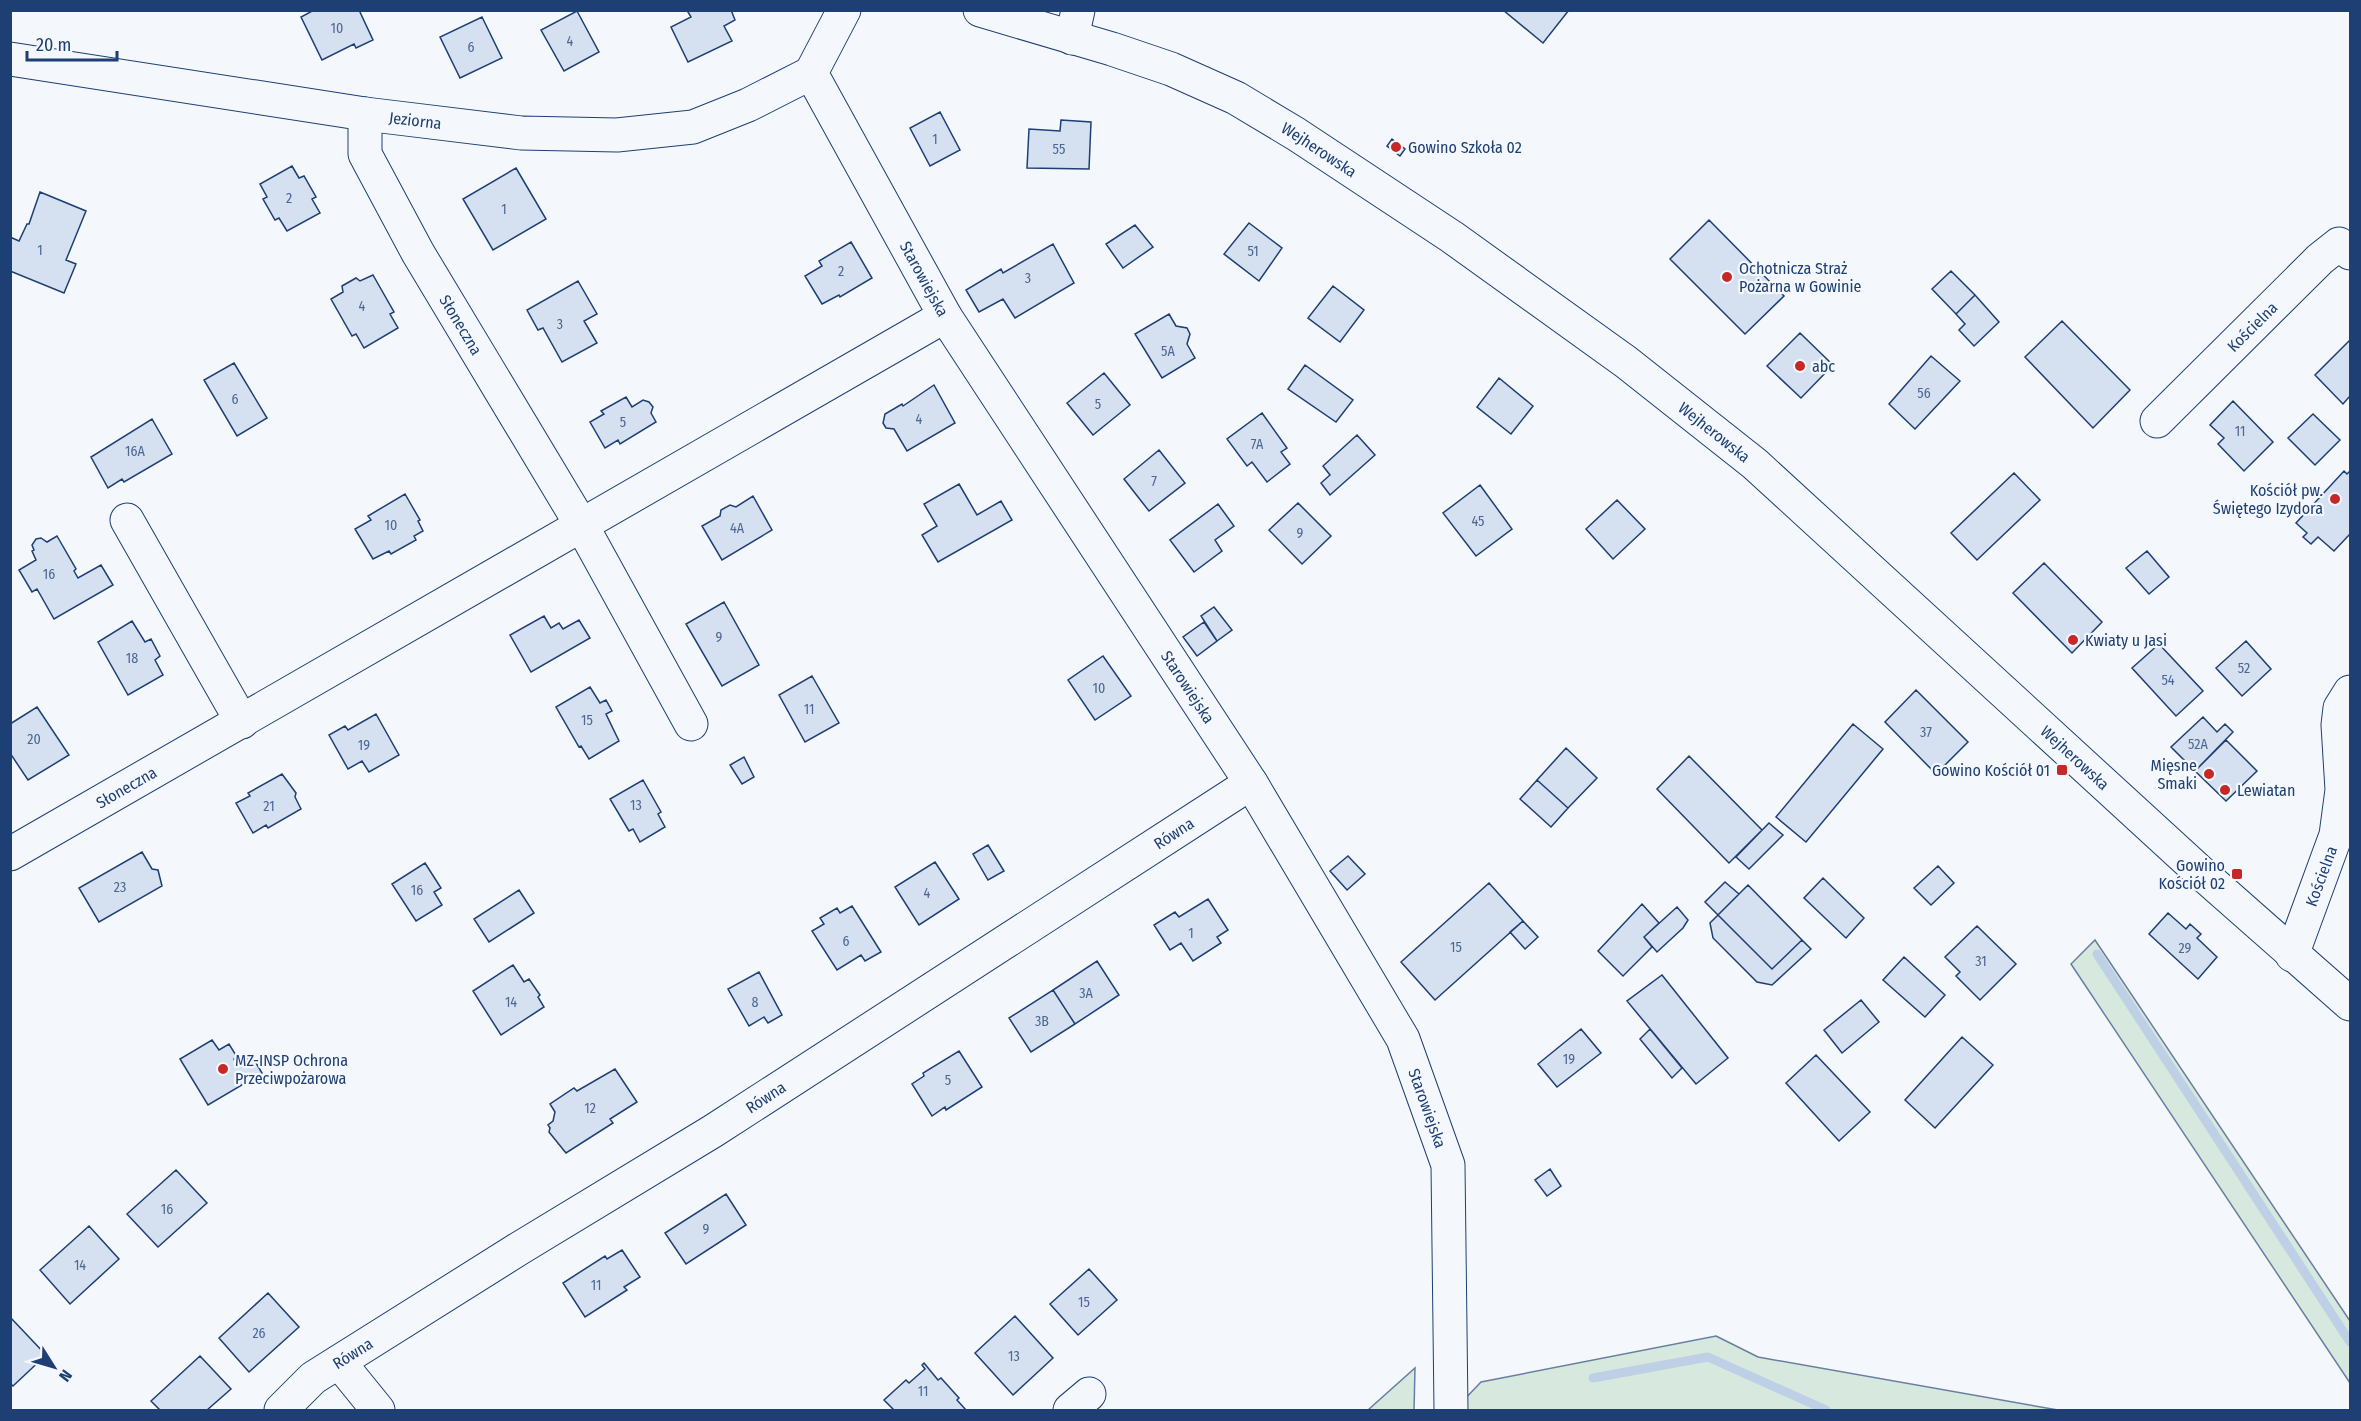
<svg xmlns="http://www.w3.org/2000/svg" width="2361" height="1421" viewBox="0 0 2361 1421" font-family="'Fira Sans Condensed',sans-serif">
	<rect width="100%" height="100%" fill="#f4f7fb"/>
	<path fill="#d7e8df" stroke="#687fa3" stroke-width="1.5" d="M2095 940 2350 1321V1383L2071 964Z
		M1716 1336 1758 1357 2058 1410H1461V1403L1481 1382Z
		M1415 1368 1414 1410H1368Z"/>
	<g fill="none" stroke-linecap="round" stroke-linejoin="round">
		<path stroke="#bed0e5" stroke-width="9" d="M2097 954 2350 1342
			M1593 1378 1708 1357 1826 1410"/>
	</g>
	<path fill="#d5e0f0" stroke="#1d3f73" stroke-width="1.5" d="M314 10H359L373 40 356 48 354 44 322 60 301 17Z
		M692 10H731L735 20 724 26 732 41 688 62 671 27 691 17 688 12Z
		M1503 10H1569L1543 43Z
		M577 11 599 52 564 71 541 30Z
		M482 17 502 58 460 78 440 37Z
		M940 112 960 150 930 166 910 128Z
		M1061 120 1091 122 1089 169 1027 168 1029 129 1060 131Z
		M1392 139 1405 149 1400 156 1387 146Z
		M292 166 299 178 304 176 316 197 312 199 320 213 287 231 279 218 275 220 263 199 267 197 260 184Z
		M516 168 546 219 493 250 463 199Z
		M40 192 86 211 66 260 76 264 64 293 10 271V237L19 241 27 224H29Z
		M1709 220 1784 296 1745 334 1670 259Z
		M1249 223 1282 248 1259 281 1224 254Z
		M1135 225 1153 247 1123 268 1106 244Z
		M851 242 872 278 840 297 839 295 822 304 805 276 822 266 819 261Z
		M1053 244 1074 283 1015 318 1003 299 979 312 966 290 1001 269 1003 273Z
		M1951 271 1975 295 1956 314 1932 289Z
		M373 275 394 312 390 314 398 328 364 348 356 334 352 336 331 299 343 292 342 286 356 278 360 281Z
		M578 281 597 314 584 321 597 343 562 362 543 328 538 330 527 310Z
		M1333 286 1364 310 1340 342 1308 318Z
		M1975 295 1999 322 1974 346 1959 330 1965 324 1956 314Z
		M1169 314 1176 326 1187 328 1190 334 1187 344 1195 358 1162 378 1135 334Z
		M2062 321 2130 390 2093 428 2025 357Z
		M1800 333 1833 365 1801 398 1767 366Z
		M2350 340V396L2343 404 2315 375Z
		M1931 356 1960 381 1915 429 1889 404Z
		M234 363 267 418 237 436 204 380Z
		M1305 365 1353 400 1336 422 1288 389Z
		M1104 373 1130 405 1093 435 1067 403Z
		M1499 378 1533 406 1511 434 1477 407Z
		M934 385 955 423 907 451 894 429 886 428 883 423 885 414 902 404 903 406Z
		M626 397 632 407 643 400 649 402 653 407 651 413 656 422 620 444 618 440 605 448 590 422 604 414 601 411Z
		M2233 401 2273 442 2244 471 2218 444 2224 438 2210 425Z
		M1262 413 1287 448 1281 452 1290 464 1267 482 1252 462 1247 466 1227 439Z
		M2313 414 2340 440 2315 465 2288 438Z
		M152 419 172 454 124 482 122 479 108 488 91 457Z
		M1357 435 1375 455 1330 495 1321 483 1330 475 1323 466Z
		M1159 450 1185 483 1149 511 1124 479Z
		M2344 471 2347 474 2350 471V534L2334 551 2318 537 2311 544 2303 537 2307 533 2296 523Z
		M2014 473 2040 500 1977 560 1951 533Z
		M959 484 977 515 1001 501 1012 520 938 562 922 535 937 526 924 504Z
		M1480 485 1512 529 1476 556 1443 513Z
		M405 494 420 520 418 521 423 531 414 536 416 540 391 554 389 551 373 559 355 529 371 520 368 516Z
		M753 496 772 530 722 560 702 526 720 516 721 510 730 505 736 507Z
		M1617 500 1645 529 1613 559 1586 529Z
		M1298 503 1331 536 1302 564 1269 530Z
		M1218 504 1234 526 1215 540 1222 551 1194 572 1170 540Z
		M57 536 76 569 74 571 78 578 101 565 113 585 54 619 37 589 32 592 19 570 36 560 32 551 34 550 32 545 36 539 41 538 47 542Z
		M2147 551 2169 577 2149 594 2126 568Z
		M2044 563 2102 622 2072 653 2013 593Z
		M724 602 759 665 722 686 686 624Z
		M1214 607 1232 630 1217 641 1201 616Z
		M544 616 551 628 559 623 563 629 579 620 590 638 531 672 510 635Z
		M132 621 145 642 151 639 160 656 155 660 163 675 128 695 98 642Z
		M1204 622 1217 641 1197 656 1183 637Z
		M2246 641 2271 669 2242 696 2216 668Z
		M2159 644 2203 691 2176 716 2132 668Z
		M1103 656 1131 696 1095 720 1068 680Z
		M812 676 839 723 805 742 779 695Z
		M590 687 600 703 606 700 612 711 606 714 619 741 589 759 581 746 579 747 556 707Z
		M1916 690 1968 742 1936 774 1885 722Z
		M37 707 69 755 28 780 10 753V724Z
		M376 714 399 755 369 772 362 761 348 769 329 735 345 726 348 730Z
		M2203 717 2217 732 2225 724 2233 732 2195 771 2171 747Z
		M1853 724 1883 749 1806 842 1776 817Z
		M2226 740 2257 771 2226 801 2195 771Z
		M1566 748 1597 778 1568 808 1537 780Z
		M1689 756 1762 830 1729 863 1657 789Z
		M744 757 754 777 742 784 730 765Z
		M282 774 296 793 295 797 301 809 268 828 266 825 253 833 236 803 250 796 248 793Z
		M643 780 661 812 658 814 665 827 640 842 633 829 629 831 610 799Z
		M1537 780 1568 808 1551 827 1520 799Z
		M1769 823 1783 835 1749 869 1736 857Z
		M988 845 1004 871 988 880 973 854Z
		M142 852 152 869 158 870 162 886 99 922 79 888Z
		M1348 856 1365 874 1347 890 1330 871Z
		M935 862 959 899 919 925 895 887Z
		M425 863 441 888 434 892 442 905 416 921 392 884Z
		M1938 866 1954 883 1931 905 1914 888Z
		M1823 878 1864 918 1846 938 1804 898Z
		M1725 882 1739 894 1718 915 1705 902Z
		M1489 883 1523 921 1435 1000 1401 962Z
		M1748 885 1802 940 1772 969 1718 915Z
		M519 890 534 913 489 942 474 919Z
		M1208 899 1228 930 1217 937 1221 943 1193 961 1181 943 1170 950 1154 925 1175 912 1179 917Z
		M1642 904 1659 923 1644 937 1652 947 1623 976 1598 951Z
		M852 906 881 952 865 961 861 955 837 970 812 931 824 924 820 918 837 908 840 913Z
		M1677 907 1688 920 1683 928 1657 952 1644 937Z
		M2168 913 2186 929 2190 924 2201 934 2197 938 2217 957 2198 979 2149 934Z
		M1718 915 1772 969 1802 940 1811 949 1772 985 1757 982 1713 938 1710 923Z
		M1523 921 1538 937 1525 949 1510 932Z
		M1977 926 2016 964 1980 1000 1956 976 1960 972 1945 957Z
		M1904 957 1945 995 1925 1017 1883 980Z
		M1097 961 1119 995 1075 1024 1053 990Z
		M513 965 524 982 529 979 540 995 538 997 544 1007 501 1035 473 991Z
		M759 972 782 1015 768 1023 764 1017 749 1026 728 989Z
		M1662 975 1728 1058 1696 1084 1627 1001Z
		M1053 990 1075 1024 1031 1052 1009 1018Z
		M1861 1000 1879 1022 1842 1053 1824 1030Z
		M1581 1029 1601 1053 1557 1087 1538 1064Z
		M1650 1029 1682 1068 1672 1078 1640 1039Z
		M1962 1037 1993 1065 1935 1128 1905 1100Z
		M212 1040 219 1050 229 1044 237 1057 234 1059 237 1065 252 1056 262 1073 208 1105 180 1059Z
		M959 1051 982 1087 946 1110 945 1107 932 1116 912 1084 924 1076 923 1073Z
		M1816 1055 1870 1112 1839 1141 1786 1083Z
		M615 1069 637 1102 610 1119 613 1123 566 1153 549 1132 550 1128 548 1125 553 1121 555 1112 550 1104 574 1088 577 1091Z
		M1550 1169 1561 1186 1547 1196 1535 1180Z
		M176 1170 207 1203 158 1247 127 1214Z
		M726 1194 746 1225 686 1264 665 1233Z
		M89 1226 119 1259 70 1304 40 1270Z
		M622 1250 640 1277 624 1287 627 1290 585 1317 563 1283 605 1256 607 1259Z
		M1089 1269 1117 1300 1078 1335 1050 1304Z
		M268 1293 299 1327 249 1372 219 1338Z
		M1015 1316 1053 1358 1013 1395 975 1353Z
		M10 1317 46 1355 13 1386 10 1383Z
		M200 1356 231 1389 207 1410H160L151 1401Z
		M924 1363 938 1380 941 1378 959 1398 957 1400 966 1410H894L884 1400 906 1380 909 1383 925 1369 922 1365Z"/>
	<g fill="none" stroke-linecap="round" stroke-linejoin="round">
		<defs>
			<g id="minor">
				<path id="s1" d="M844 10 811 73 945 316 1251 783 1403 1039 1448 1165 1451 1410"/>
				<path id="s2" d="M980 10 1112 49 1171 69 1236 98 1296 134 1452 237 1626 362 1755 464 2199 871 2350 1004"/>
				<path d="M1072 38 1078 10"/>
				<path id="s3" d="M10 59 365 114 521 133 617 135 693 127 748 105 811 73"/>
				<path id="s4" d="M365 114V154L418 253 582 526 691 724"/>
				<path id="s5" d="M2157 421 2320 259 2339 244 2350 253"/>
				<path d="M127 520 242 722"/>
				<path id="s6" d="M10 854 945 316"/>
				<path id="s7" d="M2292 955 2336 835 2342 790 2338 725 2340 708 2350 692"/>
				<path d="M339 1362 378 1410"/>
				<path id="s8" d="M281 1410 313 1378 520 1248 713 1131 1251 783"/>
				<path d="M1070 1410 1089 1394"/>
			</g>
		</defs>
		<use href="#minor" stroke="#1d3f73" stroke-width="35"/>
		<use href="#minor" stroke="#f4f7fb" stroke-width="33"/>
	</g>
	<g fill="#c62828" stroke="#f4f7fb" stroke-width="2">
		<circle cx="1396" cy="147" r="6"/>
		<circle cx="1727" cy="277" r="6"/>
		<circle cx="1800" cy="366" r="6"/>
		<circle cx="2335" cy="499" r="6"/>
		<circle cx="2073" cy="640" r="6"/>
		<rect x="2056" y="764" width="12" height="12" rx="3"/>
		<circle cx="2209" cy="774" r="6"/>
		<circle cx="2225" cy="790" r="6"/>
		<rect x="2231" y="868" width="12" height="12" rx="3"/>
		<circle cx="223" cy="1069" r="6"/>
	</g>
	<g text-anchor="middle" stroke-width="4.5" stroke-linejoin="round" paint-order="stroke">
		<g font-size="14" fill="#4b6792">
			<text x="337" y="33">10</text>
			<text x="570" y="46">4</text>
			<text x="471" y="52">6</text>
			<text x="935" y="144">1</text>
			<text x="1059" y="154">55</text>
			<text x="289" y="203">2</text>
			<text x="504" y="214">1</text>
			<text x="40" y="255">1</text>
			<text x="1253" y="256">51</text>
			<text x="841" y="276">2</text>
			<text x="1028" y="283">3</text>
			<text x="362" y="311">4</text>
			<text x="560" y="329">3</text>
			<text x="1168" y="356">5A</text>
			<text x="1924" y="398">56</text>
			<text x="235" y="404">6</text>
			<text x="1098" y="409">5</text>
			<text x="919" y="424">4</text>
			<text x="623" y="427">5</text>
			<text x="2240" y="436">11</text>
			<text x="1257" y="449">7A</text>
			<text x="135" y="456">16A</text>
			<text x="1154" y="486">7</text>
			<text x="1478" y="526">45</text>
			<text x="391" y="530">10</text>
			<text x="737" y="533">4A</text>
			<text x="1300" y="538">9</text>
			<text x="49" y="579">16</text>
			<text x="719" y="642">9</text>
			<text x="132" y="663">18</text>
			<text x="2244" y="673">52</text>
			<text x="2168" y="685">54</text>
			<text x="1099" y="693">10</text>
			<text x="809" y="714">11</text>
			<text x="587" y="725">15</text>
			<text x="1926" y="737">37</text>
			<text x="34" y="744">20</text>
			<text x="2198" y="749">52A</text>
			<text x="364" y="750">19</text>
			<text x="636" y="810">13</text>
			<text x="269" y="811">21</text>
			<text x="120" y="892">23</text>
			<text x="417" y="895">16</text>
			<text x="927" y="898">4</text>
			<text x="1191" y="938">1</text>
			<text x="846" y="946">6</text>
			<text x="1456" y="952">15</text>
			<text x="2185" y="953">29</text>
			<text x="1981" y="966">31</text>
			<text x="1086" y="998">3A</text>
			<text x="511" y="1007">14</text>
			<text x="755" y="1007">8</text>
			<text x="1042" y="1026">3B</text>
			<text x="1569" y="1064">19</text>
			<text x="948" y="1085">5</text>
			<text x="590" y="1113">12</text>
			<text x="167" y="1214">16</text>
			<text x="706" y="1234">9</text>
			<text x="80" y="1270">14</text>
			<text x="596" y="1290">11</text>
			<text x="1084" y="1307">15</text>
			<text x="259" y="1338">26</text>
			<text x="1014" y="1361">13</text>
			<text x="923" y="1396">11</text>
		</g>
		<g font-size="16" fill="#1d3f73" stroke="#f4f7fb">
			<text dy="6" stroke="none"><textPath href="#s3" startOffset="410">Jeziorna</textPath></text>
			<text dy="6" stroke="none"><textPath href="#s2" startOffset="369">Wejherowska</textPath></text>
			<text dy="6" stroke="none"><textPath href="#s1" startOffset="306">Starowiejska</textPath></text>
			<text dy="6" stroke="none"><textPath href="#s4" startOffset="236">Słoneczna</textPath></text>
			<text dy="6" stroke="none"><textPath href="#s5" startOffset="134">Kościelna</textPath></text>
			<text dy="6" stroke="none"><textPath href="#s2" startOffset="855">Wejherowska</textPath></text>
			<text dy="6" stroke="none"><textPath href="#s1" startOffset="792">Starowiejska</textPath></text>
			<text dy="6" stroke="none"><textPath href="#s2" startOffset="1341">Wejherowska</textPath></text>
			<text dy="6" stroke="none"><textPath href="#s6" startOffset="134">Słoneczna</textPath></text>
			<text dy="6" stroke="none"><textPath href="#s8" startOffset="1064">Równa</textPath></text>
			<text dy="6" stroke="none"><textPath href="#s7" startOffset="84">Kościelna</textPath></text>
			<text dy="6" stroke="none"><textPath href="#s8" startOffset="578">Równa</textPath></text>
			<text dy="6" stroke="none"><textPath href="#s1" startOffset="1278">Starowiejska</textPath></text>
			<text dy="6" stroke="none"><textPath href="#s8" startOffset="92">Równa</textPath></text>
		</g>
		<g font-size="16" fill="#1d3f73" stroke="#f4f7fb" text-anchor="start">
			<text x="1408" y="153">Gowino Szkoła 02</text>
			<text x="1739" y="274">Ochotnicza Straż<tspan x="1739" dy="18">Pożarna w Gowinie</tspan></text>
			<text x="1812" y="372">abc</text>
			<text x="2323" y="496" text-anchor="end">Kościół pw.<tspan x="2323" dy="18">Świętego Izydora</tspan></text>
			<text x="2085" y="646">Kwiaty u Jasi</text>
			<text x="2197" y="771" text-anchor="end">Mięsne<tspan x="2197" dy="18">Smaki</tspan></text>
			<text x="2050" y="776" text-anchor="end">Gowino Kościół 01</text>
			<text x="2237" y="796">Lewiatan</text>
			<text x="2225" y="871" text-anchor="end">Gowino<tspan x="2225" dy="18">Kościół 02</tspan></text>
			<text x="235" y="1066">MZ-INSP Ochrona<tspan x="235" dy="18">Przeciwpożarowa</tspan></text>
		</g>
	</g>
	<rect width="2361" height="1421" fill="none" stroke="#1d3f73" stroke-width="24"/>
	<g transform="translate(54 1367) rotate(127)" stroke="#f4f7fb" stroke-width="4.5" paint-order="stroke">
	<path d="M0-4.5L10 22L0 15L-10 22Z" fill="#1d3f73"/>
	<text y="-9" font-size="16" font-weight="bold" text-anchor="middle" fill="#1d3f73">N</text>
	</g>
	<path d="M27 51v9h90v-9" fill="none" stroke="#1d3f73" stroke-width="3"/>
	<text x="36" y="51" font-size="18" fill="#1d3f73" stroke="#f4f7fb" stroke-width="4.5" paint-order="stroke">20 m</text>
</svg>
